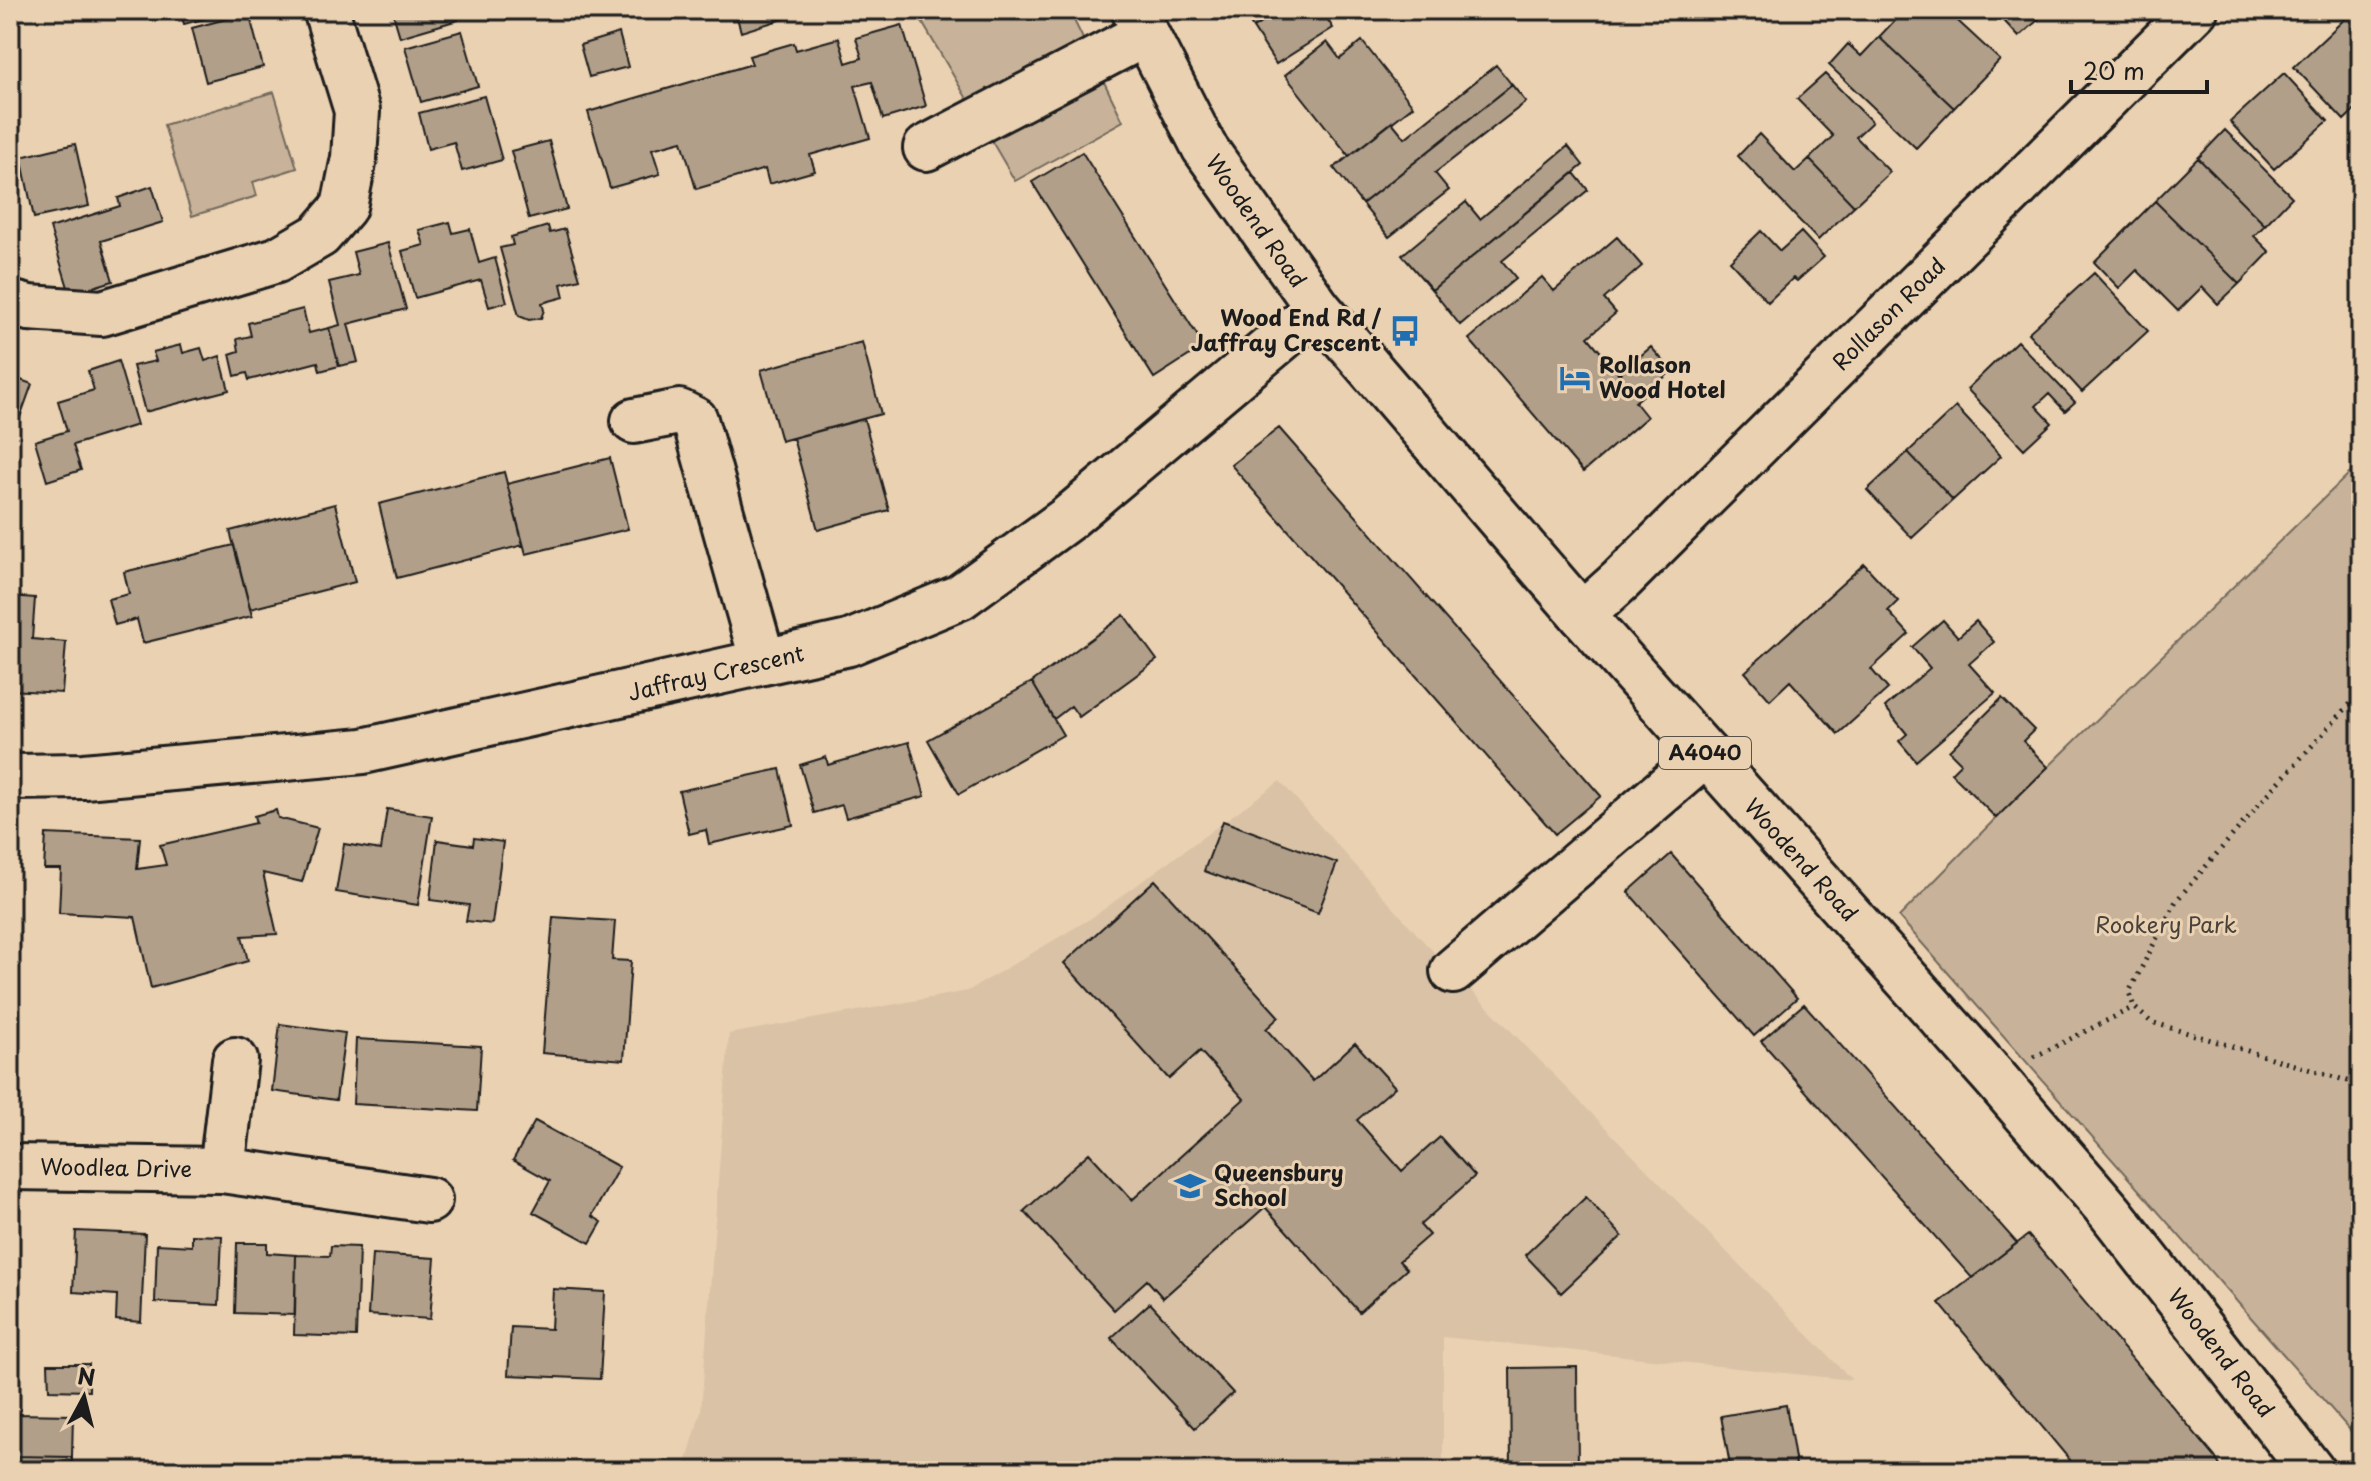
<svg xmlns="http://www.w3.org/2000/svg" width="2371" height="1481" viewBox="0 0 2371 1481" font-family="'Playpen Sans',sans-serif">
	<rect width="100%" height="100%" fill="#ead1b2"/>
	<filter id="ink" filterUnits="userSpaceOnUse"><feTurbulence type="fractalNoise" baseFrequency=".0125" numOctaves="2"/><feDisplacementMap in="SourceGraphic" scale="16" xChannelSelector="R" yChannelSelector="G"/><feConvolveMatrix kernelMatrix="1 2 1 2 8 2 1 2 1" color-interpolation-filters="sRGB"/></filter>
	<g filter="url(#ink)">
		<path fill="#d9c2a6" d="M1280 781 1425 943 1852 1380 1443 1337V1471H684L701 1411 729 1034 968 991 1093 917Z"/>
		<path fill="#c8b39a" stroke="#72685b" stroke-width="2" d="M915 10H1069L1123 121 1015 181Z
			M274 92 297 168 253 182 257 196 192 216 164 125Z
			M2361 462V1432L2356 1437 1899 917 1996 818Z"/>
		<path fill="#b19f89" stroke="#1c1c1c" stroke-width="2" d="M180 10H234V11L184 24Z
			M392 10H455L458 20 400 37Z
			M735 10H801L802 13 741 32Z
			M1242 10H1281L1253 28Z
			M1281 10H1324L1322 11 1333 28 1276 64 1253 28Z
			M1891 10H1946L2000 60 1954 108 1879 37 1895 20 1888 13Z
			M1994 10H2049L2019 37Z
			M249 13 263 67 206 82 192 28Z
			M2350 14 2361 25V104L2344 120 2294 67Z
			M902 25 926 106 883 119 872 82 855 86 870 138 810 155 815 171 769 184 765 169 696 189 682 141 652 149 660 174 610 188 588 112 752 64 749 56 794 43 796 50 839 38 846 63 862 58 856 38Z
			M462 31 478 86 421 102 405 47Z
			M619 33 628 67 589 77 580 45Z
			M1879 37 1954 108 1916 148 1829 65 1848 44 1861 56Z
			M1362 41 1413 106 1349 156 1285 75 1327 42 1340 59Z
			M1496 65 1512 85 1362 204 1334 168 1392 122 1405 138Z
			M2284 73 2328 121 2274 169 2230 122Z
			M1825 74 1872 122 1856 137 1890 172 1854 206 1809 159 1833 136 1797 99Z
			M1512 85 1526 102 1435 173 1449 190 1389 237 1362 204Z
			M484 96 502 160 462 171 454 142 428 149 419 113Z
			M2225 130 2292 197 2265 225 2198 158Z
			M1759 134 1795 172 1809 159 1854 206 1818 240 1738 156Z
			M549 141 567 209 529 219 511 151Z
			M75 144 89 206 34 218 21 157Z
			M1568 146 1583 165 1432 290 1402 255 1466 202 1480 219Z
			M1082 152 1204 346 1154 378 1032 182Z
			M2198 158 2265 225 2254 236 2270 252 2239 284 2155 201Z
			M1574 173 1588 190 1502 261 1516 278 1460 325 1432 290Z
			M152 186 163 222 101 241 113 281 70 294 50 228 120 206 118 198Z
			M2155 201 2239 284 2218 304 2202 287 2178 311 2137 270 2119 288 2094 262Z
			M450 222 453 233 470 229 479 263 495 258 507 302 489 307 481 280 415 298 402 251 424 245 419 230Z
			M548 226 550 233 565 229 580 279 561 284 564 297 542 303 544 310 541 318 529 320 519 316 500 248 513 245 511 237Z
			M1761 231 1780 251 1801 232 1824 257 1797 281 1793 278 1768 302 1730 261Z
			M1617 237 1642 266 1604 299 1616 313 1588 337 1619 374 1651 347 1672 371 1635 402 1647 417 1583 472 1469 339 1542 277 1554 291Z
			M388 243 406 309 348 324 358 362 339 366 329 328 340 325 329 282 359 275 353 252Z
			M2094 273 2148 331 2082 392 2028 333Z
			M303 309 309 333 329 328 339 366 320 371 318 362 249 380 247 373 235 376 230 354 239 351 237 339 251 336 248 323Z
			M2017 341 2075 402 2065 411 2049 394 2036 406 2052 423 2024 449 1967 389Z
			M862 342 881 414 781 441 761 370Z
			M181 345 183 353 201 348 205 361 220 356 229 390 145 412 133 366 156 361 153 352Z
			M118 361 137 425 73 445 81 470 47 481 35 441 67 431 58 401 94 390 88 371Z
			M10 369 20 372 18 379 32 384 10 445Z
			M1956 407 2001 456 1953 500 1908 452Z
			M864 419 889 510 818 530 793 438Z
			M1279 428 1601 796 1555 834 1231 465Z
			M1908 452 1953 500 1912 538 1867 490Z
			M610 458 628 529 526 554 507 484Z
			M504 472 523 545 397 578 379 504Z
			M335 504 355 582 250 609 230 531Z
			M234 545 252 616 143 643 137 619 115 625 108 599 129 594 124 572Z
			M1864 564 1898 601 1888 611 1909 634 1871 669 1888 689 1838 734 1790 681 1770 700 1745 672Z
			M10 596 35 598 32 639 66 642 62 693 10 690Z
			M1124 615 1157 660 1079 717 1071 706 1054 719 1032 682Z
			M1943 620 1958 637 1976 621 1994 642 1969 664 1995 693 1916 761 1899 741 1907 734 1885 707 1930 668 1912 647Z
			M1032 682 1063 735 959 794 928 740Z
			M2002 698 2034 730 2023 741 2048 767 1996 818 1951 773 1961 763 1949 751Z
			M909 742 925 796 846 818 842 805 814 813 800 765 826 757 828 765Z
			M780 769 793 825 709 844 706 830 689 834 679 791Z
			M387 809 432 816 418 905 336 892 344 844 381 850Z
			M276 810 278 818 318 828 302 882 263 873 277 934 242 936 248 961 151 988 135 917 59 913 61 869H44L46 834 140 838 137 869 166 865 160 845 256 823 254 816Z
			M1223 821 1337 863 1318 913 1204 871Z
			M474 838 503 842 492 924 466 921 469 905 430 900 437 840 473 845Z
			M1671 854 1797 998 1754 1036 1628 892Z
			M1155 880 1279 1017 1266 1029 1313 1081 1355 1043 1395 1087 1357 1120 1402 1171 1440 1137 1475 1176 1420 1225 1429 1235 1399 1261 1407 1269 1359 1312 1265 1207 1163 1298 1147 1280 1114 1310 1024 1211 1089 1153 1132 1200 1244 1099 1200 1051 1169 1079 1064 963Z
			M553 917 615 921 612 960 631 961 624 1060 542 1053Z
			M1804 1004 2017 1243 1972 1278 1761 1041Z
			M280 1024 345 1033 336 1100 272 1091Z
			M356 1039 481 1046 477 1111 353 1104Z
			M535 1121 619 1167 592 1216 602 1222 590 1243 533 1212 550 1181 513 1160Z
			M1586 1197 1622 1236 1561 1293 1525 1255Z
			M76 1231 145 1234 141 1322 116 1320 117 1295 73 1292Z
			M192 1235 222 1236 219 1305 155 1302 157 1244 192 1246Z
			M2028 1235 2215 1457 2223 1471H2079L1939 1303Z
			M237 1243H267V1253L296 1255 295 1315 235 1313Z
			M331 1246 359 1247 356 1337 294 1335 296 1255 330 1256Z
			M372 1254 435 1258 430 1319 368 1315Z
			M553 1289 605 1292 600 1379 508 1375 511 1327 551 1329Z
			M1150 1303 1233 1393 1195 1428 1111 1338Z
			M48 1364H89V1391L49 1390Z
			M1577 1367 1578 1471H1511L1510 1368Z
			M1786 1405 1797 1471H1731L1721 1416Z
			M15 1414 73 1415 72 1457 14 1456Z
			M14 1456 72 1457V1471H13Z"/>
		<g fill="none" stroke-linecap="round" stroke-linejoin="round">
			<defs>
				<path id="minor" d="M926 148 1145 34
					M10 303 29 308 102 313 277 260 320 235 344 207 354 158 357 111 326 10
					M634 421 679 412 695 420 763 662
					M1582 615 1621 580 2195 10
					M10 777 84 776 363 751 849 643 960 597 1067 519 1318 308
					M1453 971 1706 754
					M10 1167 222 1170 429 1200
					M222 1170 235 1060"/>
				<path id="major" d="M1134 10 1204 147 1318 308 1582 615 1994 1077 2111 1213 2312 1471"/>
			</defs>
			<use href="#minor" stroke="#1c1c1c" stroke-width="50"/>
			<use href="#major" stroke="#1c1c1c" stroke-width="50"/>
			<path stroke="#1c1c1c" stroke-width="5" stroke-dasharray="2 6" stroke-linecap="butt" d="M2361 692 2269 793 2176 901 2129 992 2134 1007 2151 1022 2361 1085
				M2034 1057 2134 1007"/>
			<use href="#minor" stroke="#ead1b2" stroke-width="44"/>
			<use href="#major" stroke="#ead1b2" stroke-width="44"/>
		</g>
	</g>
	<defs>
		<symbol id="bus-bare" viewBox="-9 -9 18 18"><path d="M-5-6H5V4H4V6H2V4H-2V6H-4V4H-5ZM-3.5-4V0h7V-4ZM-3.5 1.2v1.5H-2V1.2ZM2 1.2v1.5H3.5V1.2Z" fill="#1f6fb2" stroke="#ead1b2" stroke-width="2.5" paint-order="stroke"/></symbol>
		<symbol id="hotel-bare" viewBox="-9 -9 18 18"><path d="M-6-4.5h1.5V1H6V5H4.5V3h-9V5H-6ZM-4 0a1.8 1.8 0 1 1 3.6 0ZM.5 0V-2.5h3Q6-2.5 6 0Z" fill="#1f6fb2" stroke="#ead1b2" stroke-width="2.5" paint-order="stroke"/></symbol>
		<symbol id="school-bare" viewBox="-9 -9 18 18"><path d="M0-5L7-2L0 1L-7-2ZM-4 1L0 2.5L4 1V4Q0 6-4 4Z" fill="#1f6fb2" stroke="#ead1b2" stroke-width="2.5" paint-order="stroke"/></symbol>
	</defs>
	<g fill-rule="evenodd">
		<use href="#bus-bare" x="1383" y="309" width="44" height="44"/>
		<use href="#hotel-bare" x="1553" y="356" width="44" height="44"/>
		<use href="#school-bare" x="1168" y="1164" width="44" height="44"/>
	</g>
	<g text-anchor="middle" stroke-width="6" stroke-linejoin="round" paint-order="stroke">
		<rect fill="#ead1b2" stroke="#5a5249" stroke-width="2" x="1659" y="737" width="92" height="32" rx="6"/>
		<g font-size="20" font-weight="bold" fill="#1c1c1c">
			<text x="1705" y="760">A4040</text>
		</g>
		<g font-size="22" fill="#1c1c1c" stroke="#ead1b2">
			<text transform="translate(1256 221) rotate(55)" y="8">Woodend Road</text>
			<text transform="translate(1889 314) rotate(-45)" y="8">Rollason Road</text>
			<text transform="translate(716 673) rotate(-13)" y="8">Jaffray Crescent</text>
			<text transform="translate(1801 860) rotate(48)" y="8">Woodend Road</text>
			<text transform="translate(116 1168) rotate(1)" y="8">Woodlea Drive</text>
			<text transform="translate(2221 1353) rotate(52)" y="8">Woodend Road</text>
		</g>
		<g font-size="22" font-weight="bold" fill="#1c1c1c" stroke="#ead1b2" text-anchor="start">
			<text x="1381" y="326" text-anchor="end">Wood End Rd /<tspan x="1381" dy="25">Jaffray Crescent</tspan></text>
			<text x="1599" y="373">Rollason<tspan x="1599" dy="25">Wood Hotel</tspan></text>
			<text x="1214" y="1181">Queensbury<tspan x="1214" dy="25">School</tspan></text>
		</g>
		<g font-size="22" fill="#47423c" stroke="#ead1b2">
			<text x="2166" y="933">Rookery Park</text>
		</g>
	</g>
	<rect width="2371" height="1481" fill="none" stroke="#ead1b2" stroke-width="40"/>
	<rect x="20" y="20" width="2331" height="1441" fill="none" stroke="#1c1c1c" stroke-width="3" filter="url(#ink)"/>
	<g transform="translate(84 1397) rotate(7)" stroke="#ead1b2" stroke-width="6" paint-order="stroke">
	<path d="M0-6L14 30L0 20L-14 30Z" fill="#1c1c1c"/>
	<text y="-12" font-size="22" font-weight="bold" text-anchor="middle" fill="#1c1c1c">N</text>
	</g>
	<path d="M2071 80v12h136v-12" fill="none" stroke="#1c1c1c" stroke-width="4"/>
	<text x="2083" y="80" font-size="24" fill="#1c1c1c" stroke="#ead1b2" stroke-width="6" paint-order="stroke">20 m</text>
</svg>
